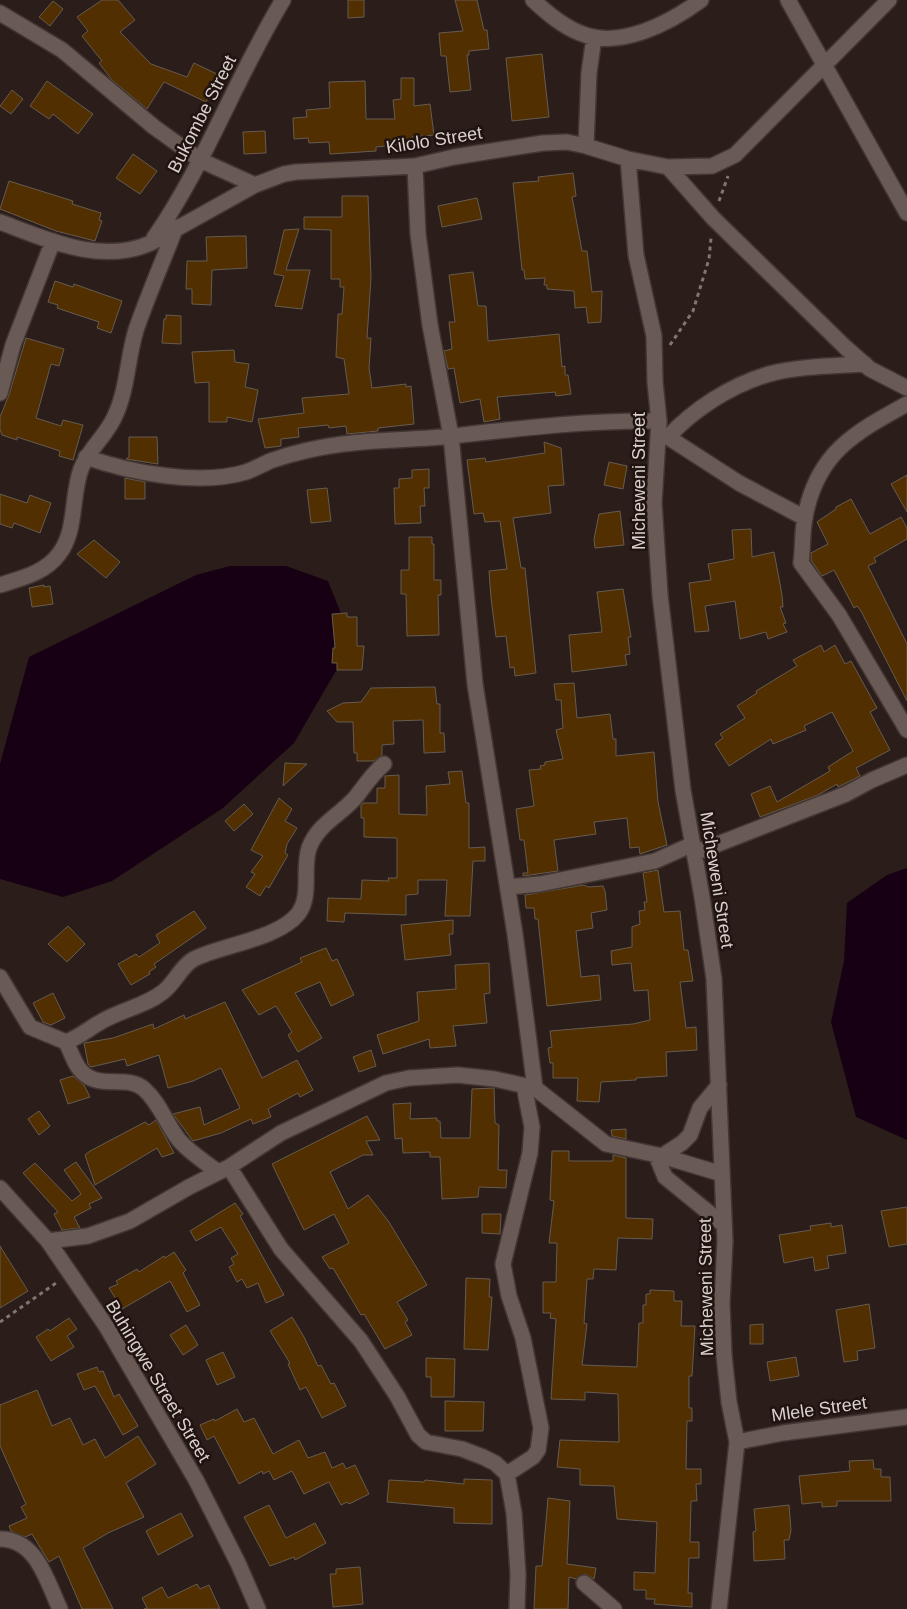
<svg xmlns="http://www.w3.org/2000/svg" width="907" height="1609" viewBox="0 0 907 1609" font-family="Arial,sans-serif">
	<rect width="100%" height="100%" fill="#2b1d19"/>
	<path fill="#170013" d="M230 566H286L328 581 344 621V657L294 743 223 808 112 881 63 897 0 879V764L29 657 196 575Z
		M907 868V1140L856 1117 831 1022 844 961 847 903 887 875Z"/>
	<path fill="#512f00" stroke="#665b50" d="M102 0H118L135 20 120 32 151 64 187 77 194 63 219 75 206 102 164 82 147 109 112 80 99 63 102 61 82 36 88 31 77 17Z
		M348 0H364V17L348 18Z
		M455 0H477L484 30H487L489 49 469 51V55H467L471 90 450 92 446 56H441L439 33 463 31Z
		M53 1 63 9 50 26 39 17Z
		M542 54 549 117 512 121 506 58Z
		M401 78H414V106L430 104 434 135 412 137 413 143 376 147V151L330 154 329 142 309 143 308 138 294 139 293 118 307 117 306 110 330 108 329 82 365 81 366 119H395L393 100 401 99Z
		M47 81 93 114 78 134 53 114 49 119 30 106Z
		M12 90 23 99 11 114 0 106Z
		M265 131 266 153 244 154 243 132Z
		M133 154 157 171 140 194 116 178Z
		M573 173 576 196 572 197 582 251H587L592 292 602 291 601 322 588 323 586 307 575 308 574 291 547 289V285H544L545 278 525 279 524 270H522L513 183 539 181 538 177Z
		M9 181 73 201 72 204 101 213 99 220 102 221 95 241 56 231 0 209Z
		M342 196H368L371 278 367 338H371L369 368 372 388 406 384V387L411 386 414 424 378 428V431L347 434 346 426 329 428 328 425 298 428 299 437 281 439V446L265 448 258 419 304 413 302 398 349 394 344 359 336 357 338 314H342L344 287H340V279H331V230L304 229V217H342Z
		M477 198 482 219 442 227 438 206Z
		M299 229 286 270H310L302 309 275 306 284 276 274 274 284 230Z
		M238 236H246L247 268 212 270 211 305 192 304V289H186L187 261H207L206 237Z
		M473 272 478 306H486L488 341 559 334 562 367 565 366V375H568L571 394 556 396 555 392 497 397 500 419 484 422 480 399 460 403 454 368 448 369 444 351 452 349 449 322H455L449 275Z
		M55 281 73 287 74 284 122 301 111 333 97 328 99 322 57 308 58 305 48 302Z
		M166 315 181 316V344L162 343 164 319H166Z
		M26 338 64 349 59 366 51 364 36 418 61 426 63 420 83 425 73 460 59 456 60 451 17 437V440L2 435 0 430V417L9 395Z
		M234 350 235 362 249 364 245 387 258 390 252 422 227 417V422H209V382L195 383 192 352Z
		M129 437H157L158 464 126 459 129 457Z
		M544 442 561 448 564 485 548 486 551 513 513 518 521 568H525L536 673 515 676 514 667 510 668 506 636 496 637 491 598 489 571 507 569 500 521 485 522 483 513 474 514 467 460 485 458 486 462 545 453Z
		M609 462 627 466 623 489 604 485Z
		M429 469V488H424L425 506H420L421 523 395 524 394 488H399V479L412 478V470Z
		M907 475V512L891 484Z
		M125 478 145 482V499H125Z
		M327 488 331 521 311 523 307 490Z
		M0 494 27 503 30 495 51 503 40 533 14 523 12 528 0 524Z
		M851 499 870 534 901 517 907 528V539L874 558 876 562 868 566 907 644V701L861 611 857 606 854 608 834 570 822 576 811 560V553L828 544 817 522 836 509V507Z
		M620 511 624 545 595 548 594 539 599 514Z
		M751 529 752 557 774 552 782 595 783 607H780L786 623 783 624 787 632 768 639 766 632 740 639 735 601 705 606 709 631 695 632 689 583 711 580 708 564 734 559 732 530Z
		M409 537H432V544H434V580H441V595H438L439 635 407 636 406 594H401V570H409Z
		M94 540 120 562 106 578 77 554Z
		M44 585V587L50 586 53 604 32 607 29 588Z
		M623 589 631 637H628L630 654 625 655 627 665 572 672 569 635 602 632 597 592Z
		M347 613V617H357V646H364L362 670H337V663H332L333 648H335L332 614Z
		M821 645 824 652 835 645 845 664 851 661 877 708 870 712 890 750 856 768 860 776 838 787 837 784 818 795 760 817 751 794 770 786 777 802 830 771 828 767 853 751 832 712 804 726 806 730 792 736 773 744 771 739 729 766 715 744 723 738 720 734 745 718 737 706 757 693 756 691 797 666 793 660Z
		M574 683 577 718 610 714 613 739H616V756L654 752 658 802 667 845 640 854 639 847 630 848 627 818 594 822 596 834 554 840 558 871 523 876V873H528L524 840H520L516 809 534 806 529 770 541 769 540 766 545 765V762L563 759 556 730 563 728 561 700H556L554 684Z
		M435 687 437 704H440V733H444L445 752 424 753 423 720 393 721 394 744 382 745V755L374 761H357V753H354L353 722H337L327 711 343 703 361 702 371 688Z
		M285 763 307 764 283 786Z
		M462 771 466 803H469V848L485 847V861H473L470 916H445L447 880H418V894L406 895V915L345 913 344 922 327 921 328 898 361 899 362 880 389 881 388 878H397V838L364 837V818H361V805L363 803H377V788H385V776L399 775V814L427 815 426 786 450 784 448 772Z
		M279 798 292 809 285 821 297 828 287 844 285 853 288 855 269 888 266 886 260 896 246 887 255 874 251 872 263 856 251 850Z
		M244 804 253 814 234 831 225 821Z
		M658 870 664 912 680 911 684 950H688L693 981 680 982 686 1028 696 1027 697 1050 666 1052 667 1076 636 1078V1080L601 1082 599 1102 577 1101 578 1078H553V1063H550L548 1048 552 1047 550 1031 633 1024 650 1020 648 990 634 991 631 963 612 965 611 951 632 947V927L640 924 639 911 645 910 644 902H647L643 873Z
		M584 885 588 887 603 886 605 891 607 910 591 913 593 928 576 931 581 977 599 975 601 1000 547 1006 538 919H535L534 908H526L525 895Z
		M194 911 206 928 154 964 156 967 149 972 150 974 131 985 118 964 136 954 139 957 160 943 156 935Z
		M453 920V934H449L451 955 405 960 401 925Z
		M68 926 85 944 67 962 48 944Z
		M326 948 332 961 337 959 354 995 331 1006 320 982 295 993 322 1038 298 1052 288 1035 292 1032 276 1006 259 1015 242 990 302 962 300 958Z
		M489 963 490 993 484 994 487 1023 453 1026 456 1046 430 1048 429 1039 383 1054 377 1035 419 1021 417 992 456 989 455 965Z
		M53 993 65 1018 51 1025 43 1022 33 1003Z
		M225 1002 262 1078 297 1060 313 1090 300 1097 298 1093 268 1109 271 1117 253 1124 251 1119 221 1133 193 1141 173 1114 200 1107 204 1125 240 1108 221 1068 193 1081 168 1088 159 1055 127 1066 125 1059 91 1067 88 1064 84 1043 113 1038 153 1024 154 1029 184 1015 185 1019Z
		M371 1050 376 1066 359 1072 353 1057Z
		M73 1076 84 1085 90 1097 68 1104 60 1080Z
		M494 1088 495 1123 499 1125 498 1170H507L506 1188 479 1187 478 1197 442 1199 440 1157H430V1152L403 1153 402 1138 395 1139 393 1104 411 1103 410 1119 437 1118V1121H440L441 1138H470L472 1089Z
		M39 1111 50 1126 39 1135 28 1119Z
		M367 1116 380 1140 366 1141 373 1155H363L330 1172 348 1209 368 1195 389 1222 427 1285 397 1302 408 1320 405 1322 412 1335 385 1349 364 1314 361 1315 333 1268 330 1269 322 1257 349 1243 334 1214 304 1230 272 1164Z
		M156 1120 174 1153 162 1157 157 1148 95 1185 85 1155 90 1151 145 1122 149 1125Z
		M626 1129V1139L612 1136 611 1130Z
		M552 1151H569V1161H613V1155L626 1158V1218L653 1219 652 1239 618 1238 616 1270 594 1269 593 1279H587L584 1323 587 1324 582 1365 637 1367 639 1323H643V1305H646V1294H650V1290L674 1291V1301H682L681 1326H695L692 1376H689V1408H692V1421H687L686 1469H701V1484H696L697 1501H691L690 1542H699V1558H689L688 1593H692V1607L654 1604 655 1599H646V1590H634V1572L655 1573 657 1522 617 1519 614 1486 580 1485V1469L557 1467 560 1440 619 1442 618 1394 585 1392V1400L551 1399 556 1319 550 1318 551 1313H543V1282H556L557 1243H549L554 1201 550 1200Z
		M76 1162 102 1198 89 1204 91 1208 74 1217 80 1228 62 1230 54 1214 58 1212 23 1173 35 1163 72 1201 81 1194 64 1170Z
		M235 1203 243 1214 240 1216 284 1295 266 1303 258 1283 247 1288 242 1279 237 1282 229 1267 234 1264 231 1258 238 1254 221 1227 196 1241 190 1231Z
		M907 1207V1244L889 1247 881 1211Z
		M482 1214H501L500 1234 482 1233Z
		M831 1223V1227L842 1225 846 1253 827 1256 829 1268 815 1271 813 1257 784 1263 779 1235 811 1230 810 1226Z
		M0 1246 28 1291 0 1308Z
		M174 1252 186 1270 183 1273 200 1305 187 1312 170 1281 122 1309 109 1288 118 1284 116 1281 137 1269 139 1272 164 1256 165 1258Z
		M466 1278 490 1279 489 1297H492L488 1350 464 1349Z
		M869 1304 875 1348 857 1351 858 1360 844 1362 836 1310Z
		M292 1317 304 1337 318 1366 321 1365 331 1384 334 1383 346 1406 322 1418 306 1387 300 1390 288 1364 290 1363 270 1331Z
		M69 1318 77 1329 67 1336 74 1347 51 1361 36 1337 48 1329 50 1331Z
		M763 1324V1344H750V1325Z
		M186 1325 198 1345 183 1355 170 1335Z
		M223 1352 235 1377 217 1385 206 1360Z
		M796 1357 799 1376 770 1381 767 1362Z
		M426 1358 455 1359 454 1397H431V1377H426Z
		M97 1367 99 1372 103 1371 114 1397 119 1394 138 1426 123 1435 95 1386 84 1390 77 1374Z
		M37 1390 52 1426 70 1418 83 1445 95 1439 105 1458 138 1436 156 1464 126 1483 144 1517 108 1533 83 1548 113 1609H82L59 1556 49 1562 32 1534 25 1537 11 1531 9 1526 27 1518 21 1507 26 1504 0 1446V1405Z
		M445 1401 484 1402 483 1431H445Z
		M237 1409 244 1422 254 1418 273 1454 299 1440 308 1458 325 1452 332 1468 343 1463 346 1469 355 1465 369 1494 349 1504 347 1502 341 1505 329 1482 304 1494 292 1471 274 1480 269 1471 263 1474 262 1471 239 1484 214 1436 207 1440 200 1425 214 1419 215 1421Z
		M873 1460 874 1469H881V1477H890L891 1501H837V1506L822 1507V1502L802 1504 799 1476 850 1471 849 1461Z
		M464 1479 492 1480V1524L454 1523V1508L387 1502 389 1480 424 1482 425 1480 464 1484Z
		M548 1498 570 1501 567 1564 596 1568 594 1579 585 1574 576 1579 569 1577 568 1609H534L536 1566H542Z
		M269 1505 286 1538 315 1523 326 1543 295 1560 294 1557 270 1566 244 1517Z
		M789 1505 791 1530 789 1540H784L785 1559 754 1561 753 1532 756 1531 754 1509Z
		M181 1513 193 1536 158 1555 146 1531Z
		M360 1567 363 1604 333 1607 330 1574H336V1569Z
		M197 1584 200 1589 209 1585 220 1609H144L147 1608 142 1598 162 1587 168 1598Z"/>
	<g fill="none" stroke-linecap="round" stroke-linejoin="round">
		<defs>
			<path id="minor" d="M533 0C547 13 562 26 580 33 619 50 670 23 701 0
				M788 0 907 213
				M0 13 62 50 154 127 200 160 255 185
				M586 146 589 73 594 37
				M628 159 636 255 654 336 655 382 659 421 654 503 660 595 683 790 702 897 714 979 725 1241 722 1304 724 1355 729 1402 737 1442 719 1609
				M415 166 418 234 430 325 451 436 475 684 515 934 535 1088 606 1144 662 1156 722 1174
				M668 167 713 218 845 347 870 369 907 388
				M0 222C48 240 101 265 151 243L255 185 284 174 296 172 415 166 454 157 543 143 567 142 586 146 628 159 668 167 712 166 735 155 889 0
				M154 238C206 163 236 77 283 0
				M0 393 13 345 53 241
				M907 404C854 433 817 453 805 517 802 532 803 548 801 563L839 615 907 730
				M660 432 739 483 805 518
				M668 437C694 409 731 385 769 374 799 366 833 366 865 364
				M86 457C131 473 200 486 246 472 254 469 262 465 270 461 293 453 319 447 343 444 380 439 416 440 453 436 523 428 588 420 659 421
				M0 585C22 578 45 573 59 554 77 531 71 496 81 469 88 450 105 437 114 418 128 389 127 359 136 330 148 295 163 261 176 227
				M695 853 846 794 872 780 907 765
				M508 887 540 884 655 861 693 844
				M0 977 30 1027 66 1042C70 1050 73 1059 78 1067 95 1093 127 1073 144 1089 160 1103 166 1124 179 1140 189 1152 205 1162 218 1172
				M66 1042C79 1037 87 1030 99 1023 119 1010 144 1007 163 992 175 983 181 966 194 959 222 945 278 939 298 914 312 896 302 869 309 848 318 824 339 816 355 798 365 786 371 775 384 764
				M656 1155 665 1177 724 1225
				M662 1156 682 1143 690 1135 700 1108 719 1085
				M229 1167 281 1249 361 1341 397 1396 418 1435 426 1442 462 1449 483 1457 495 1463 507 1474 514 1513 518 1574 517 1609
				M0 1188 48 1241 106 1326 196 1480 238 1563 258 1609
				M48 1241 88 1236 130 1221 189 1187 229 1167 281 1133 386 1083 409 1078 458 1075 495 1079 535 1088
				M737 1442 783 1433 907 1417
				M507 1474 533 1457 538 1450 541 1428 523 1338 509 1296 503 1264 530 1153 532 1127 524 1086
				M0 1539C37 1539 47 1582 60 1609
				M584 1583 614 1609"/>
		</defs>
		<use href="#minor" stroke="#433735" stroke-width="18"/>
		<path stroke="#827673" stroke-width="3" stroke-dasharray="4 4" stroke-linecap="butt" d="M719 201 728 176
			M670 345 693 311 709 259 711 238
			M0 1322 59 1281"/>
		<use href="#minor" stroke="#6a5a55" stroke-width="15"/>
	</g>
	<g text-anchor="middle" stroke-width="5" stroke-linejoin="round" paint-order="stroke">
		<g font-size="18" fill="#dad1ce" stroke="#211410">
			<text transform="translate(202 114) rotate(-63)" y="6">Bukombe Street</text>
			<text transform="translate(434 140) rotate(-9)" y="6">Kilolo Street</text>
			<text transform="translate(639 481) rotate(-90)" y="6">Micheweni Street</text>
			<text transform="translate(717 880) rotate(81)" y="6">Micheweni Street</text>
			<text transform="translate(706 1287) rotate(-91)" y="6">Micheweni Street</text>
			<text transform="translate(158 1381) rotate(59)" y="6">Buhingwe Street Street</text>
			<text transform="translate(819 1409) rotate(-8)" y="6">Mlele Street</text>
		</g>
	</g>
</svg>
